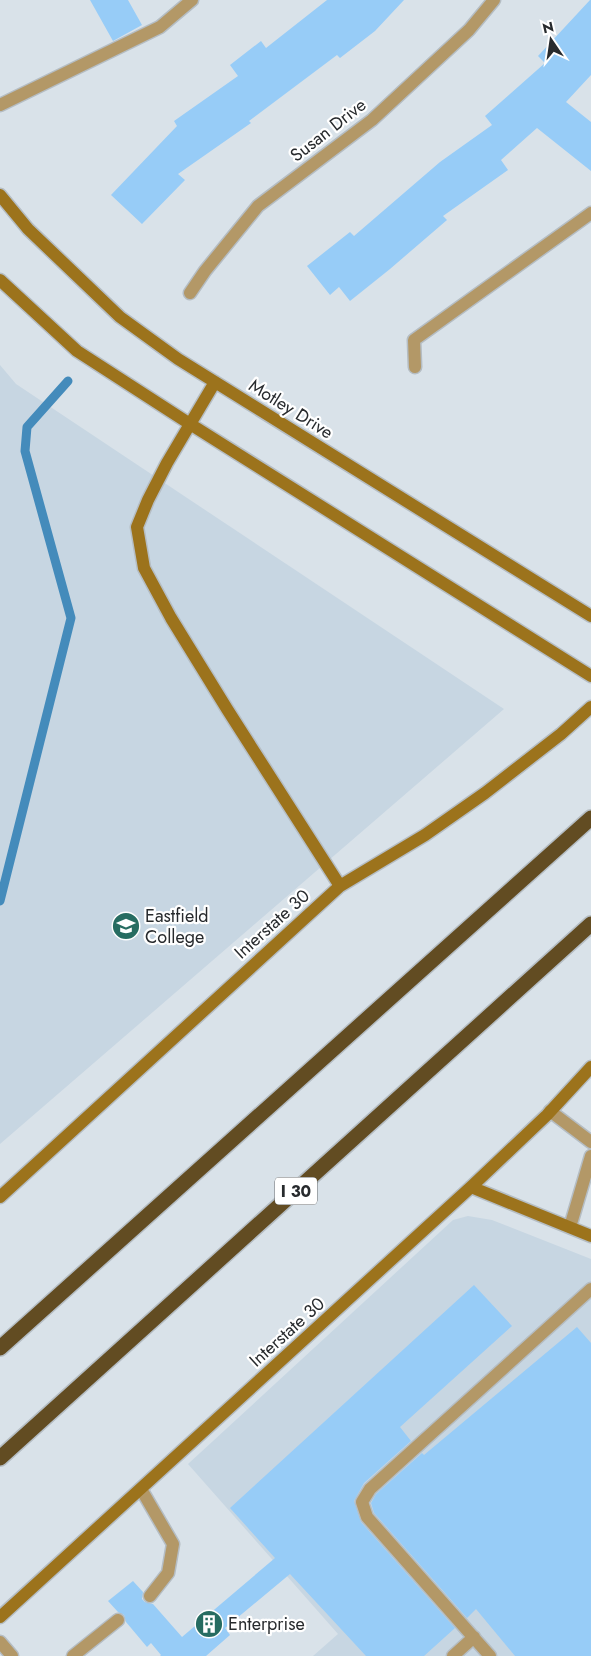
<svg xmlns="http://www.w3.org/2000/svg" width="591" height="1656" viewBox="0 0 591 1656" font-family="Jost,sans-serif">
	<rect width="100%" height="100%" fill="#d9e2e9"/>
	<path fill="#c7d6e2" d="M0 365 16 384 504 709 0 1144Z
		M468 1216 492 1220 591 1259V1656H313L338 1634 188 1464 453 1220Z"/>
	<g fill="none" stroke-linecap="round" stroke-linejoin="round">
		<path stroke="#448bbb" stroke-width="9" d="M0 901 71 618 25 451 27 427 68 381"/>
	</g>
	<path fill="#97ccf7" d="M90 0H128L142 25 113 41Z
		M327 0H404L375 31 340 58 337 55 249 121 251 123 178 174 185 180 142 224 111 195 177 126 174 121 238 76 230 65 261 41 266 48Z
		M590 0H591V75L566 102 591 122V171L537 128 501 160 508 170 443 216 447 220 390 269 350 301 339 287 330 295 307 266 350 232 354 236 440 162 492 125 485 116 545 63 538 56Z
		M474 1285 512 1326 400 1427 411 1441 364 1483 354 1501 361 1522 455 1628 424 1656H366L290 1574 225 1628 230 1635 206 1656H160L161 1655 151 1643 147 1647 126 1622 124 1615 118 1612 108 1601 133 1581 143 1592 142 1599 145 1602 153 1604 182 1637 275 1558 230 1508Z
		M577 1327 591 1343V1656H515L476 1609 467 1618 374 1513 371 1503 376 1494 422 1453 424 1455Z"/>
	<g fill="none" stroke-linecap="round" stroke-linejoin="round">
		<defs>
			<path id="service" d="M0 105 160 27 192 0
				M415 367 414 340 591 213
				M550 1111 591 1142
				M570 1227 591 1156
				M141 1489 173 1544 168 1573 150 1596
				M73 1656 118 1620
				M453 1656 474 1637
				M490 1656 367 1517 362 1502 370 1489 591 1289"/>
			<path id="minor" d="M190 293 205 271 258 206 372 120 469 30 494 0"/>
			<path id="tertiary" d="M0 1642 12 1656"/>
			<path id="secondary" d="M0 195 28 229 120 317 178 359 591 616
				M0 280 77 351 190 424 591 676
				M215 382 167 463 148 500 137 527 144 568 171 618 227 709 340 886
				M471 1187 591 1236
				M0 1197 340 886 425 835 485 793 561 734 591 707
				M0 1617 471 1187 547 1115 591 1067"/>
			<path id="motorway" d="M0 1348 591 818
				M0 1458 591 924"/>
		</defs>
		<use href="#service" stroke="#b5bdc3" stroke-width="15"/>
		<use href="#minor" stroke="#b5bdc3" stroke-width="15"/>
		<use href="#tertiary" stroke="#b5bdc3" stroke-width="15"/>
		<use href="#secondary" stroke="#b5bdc3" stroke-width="15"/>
		<use href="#motorway" stroke="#b5bdc3" stroke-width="18"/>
		<use href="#service" stroke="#b39867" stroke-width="12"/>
		<use href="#minor" stroke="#b39867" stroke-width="12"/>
		<use href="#tertiary" stroke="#b39867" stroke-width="12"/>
		<use href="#secondary" stroke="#9c731c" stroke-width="12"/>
		<use href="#motorway" stroke="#624c22" stroke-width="15"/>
	</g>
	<defs>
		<symbol id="university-disc" viewBox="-11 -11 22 22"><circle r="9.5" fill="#266c61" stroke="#fff"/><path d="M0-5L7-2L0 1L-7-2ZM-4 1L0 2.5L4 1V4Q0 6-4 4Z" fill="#fff"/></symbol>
		<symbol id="building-disc" viewBox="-11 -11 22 22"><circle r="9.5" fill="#266c61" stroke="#fff"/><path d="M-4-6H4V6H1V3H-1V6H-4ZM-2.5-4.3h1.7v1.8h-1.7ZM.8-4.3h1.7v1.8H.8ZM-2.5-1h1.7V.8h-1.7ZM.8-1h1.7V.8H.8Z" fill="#fff"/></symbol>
	</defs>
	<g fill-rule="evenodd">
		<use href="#university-disc" x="110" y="910" width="32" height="32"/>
		<use href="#building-disc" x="193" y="1608" width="32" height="32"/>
	</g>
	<g text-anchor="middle" stroke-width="4.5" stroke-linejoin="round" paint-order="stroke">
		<rect fill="#fff" stroke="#686a6c" stroke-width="1" x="275" y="1177.5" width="42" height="27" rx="4"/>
		<g font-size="16" font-weight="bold" fill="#272a2d">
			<text x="296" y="1197">I 30</text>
		</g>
		<g font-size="18" fill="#272a2d" stroke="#fff">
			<text transform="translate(328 130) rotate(-38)" y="6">Susan Drive</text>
			<text transform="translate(291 409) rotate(32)" y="6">Motley Drive</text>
			<text transform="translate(272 924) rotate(-42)" y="6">Interstate 30</text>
			<text transform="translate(287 1332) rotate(-42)" y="6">Interstate 30</text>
		</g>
		<g font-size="18" fill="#272a2d" stroke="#fff" text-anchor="start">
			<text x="145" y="922">Eastfield<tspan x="145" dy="21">College</tspan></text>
			<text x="228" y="1630">Enterprise</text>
		</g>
	</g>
	<g transform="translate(551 40) rotate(347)" stroke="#ffffff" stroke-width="4" paint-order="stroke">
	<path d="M0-4L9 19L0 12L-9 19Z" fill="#272a2d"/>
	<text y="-8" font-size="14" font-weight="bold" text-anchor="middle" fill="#272a2d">N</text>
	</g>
</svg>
